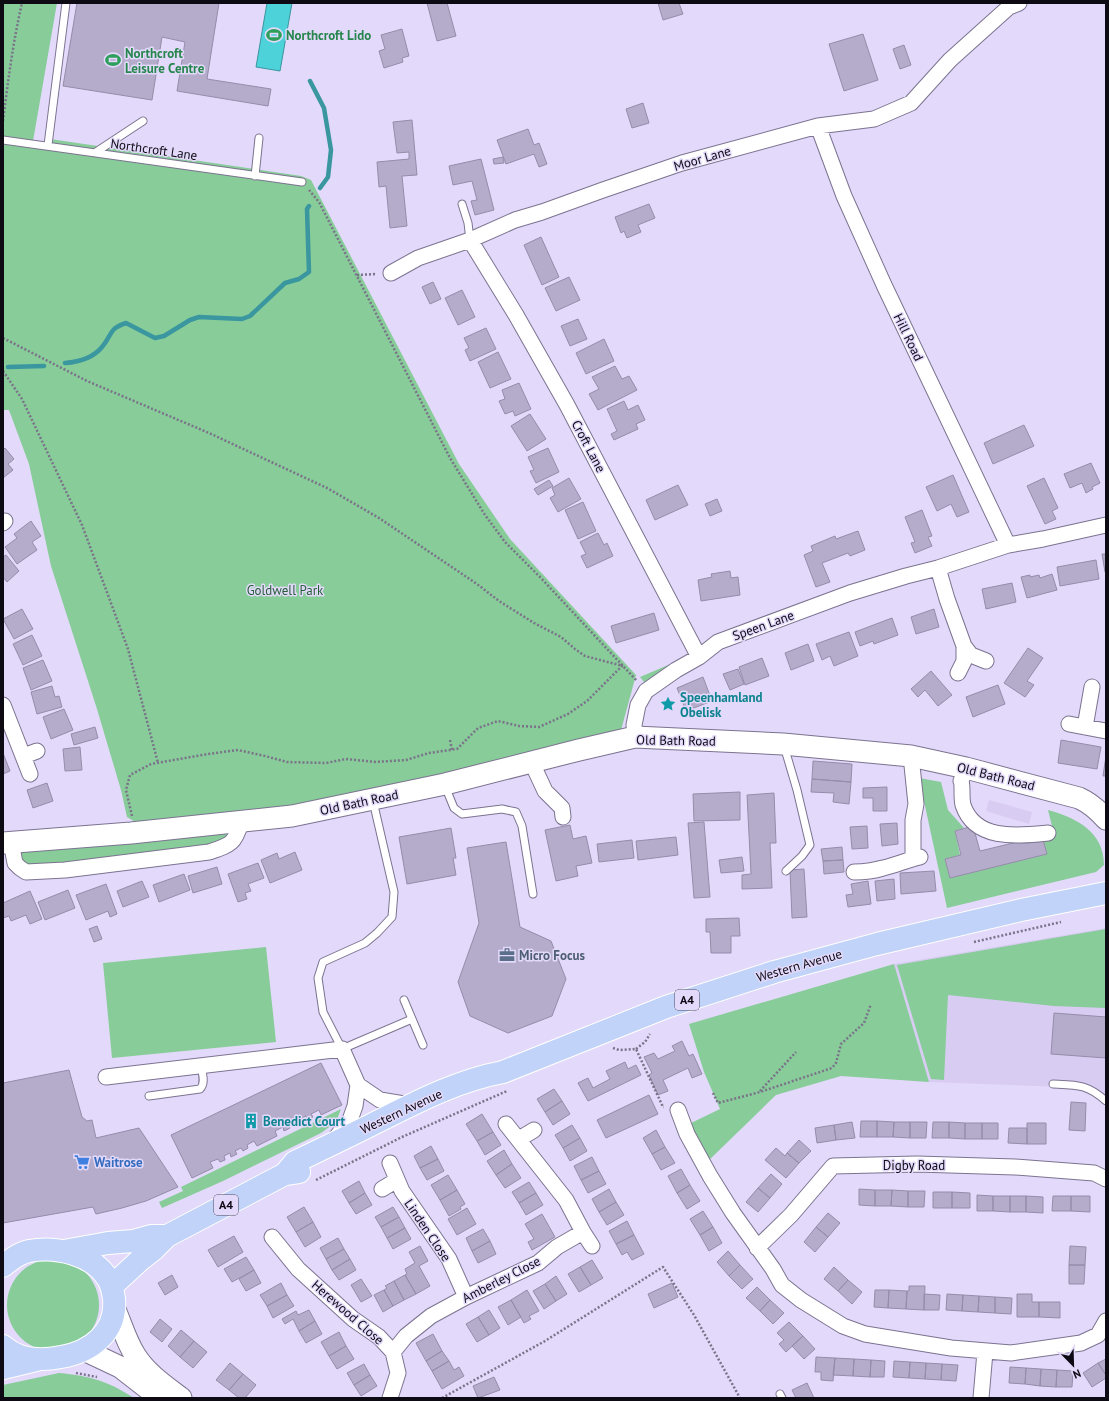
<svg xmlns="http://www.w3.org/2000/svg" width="1109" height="1401" viewBox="0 0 1109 1401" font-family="'PT Sans',sans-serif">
	<rect width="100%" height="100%" fill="#e3d9fa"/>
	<path fill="#d8ccf3" d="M989 800 1032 812 1029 824 986 811Z
		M1106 928V1103L1088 1088 929 1082 894 964Z"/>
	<path fill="#87cc99" d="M3 3H57L33 141 3 137Z
		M50 139 301 176 311 180 459 464 510 539 636 675 620 734 290 808 137 823 127 817 121 790 97 709 51 566 29 464 9 410H3V142L49 144Z
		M694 654 649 688 640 677Z
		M919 778 941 782 948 810 964 828 955 831 960 855 945 859 950 878 1046 854 1042 836 1054 834 1048 810C1077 818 1104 832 1104 865L1096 872 947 908Z
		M240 822 233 841 26 871 12 843Z
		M1106 929V1008L1054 1006 948 995 944 1080 931 1079 897 965Z
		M266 947 276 1042 112 1058 103 963Z
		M894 964 929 1082 841 1076 776 1095 707 1162 687 1125 720 1109 704 1072 689 1024Z
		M341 1109 336 1122 321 1133 223 1181 162 1208 159 1202 183 1191 181 1187Z
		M7 1305a46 46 0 1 1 92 0a46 46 0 1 1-92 0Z
		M59 1373C90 1376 108 1381 134 1398H3V1385Z"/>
	<path fill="#4dd2da" stroke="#3a969f" d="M267 3H292L280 71 256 67Z"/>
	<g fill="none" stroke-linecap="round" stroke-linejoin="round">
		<path stroke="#3a969f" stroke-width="4.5" d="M310 81 324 108 331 150 328 177 320 188
			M65 363C79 362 93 358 102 347 113 334 108 329 126 323L155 338 164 336 190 320 199 317 242 319 250 316 285 283 299 279 309 272 307 209 309 206
			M8 367 44 366"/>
	</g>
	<path fill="#b5accb" stroke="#958caa" d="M77 3H219L207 79 271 89 268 106 177 91 185 42 162 37 152 100 63 86Z
		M427 3H447L456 36 437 41Z
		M658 3H679L683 14 663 20Z
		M402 29 409 56 402 58 403 62 384 68 379 51 385 49 381 35Z
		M863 34 878 80 844 91 829 44Z
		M904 45 911 65 900 69 893 49Z
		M643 103 649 123 632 128 626 109Z
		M412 120 417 175 402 176 407 226 390 228 386 186 379 187 377 162 409 159V152L397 153 393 122Z
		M528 129 534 145 539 143 547 164 539 167 534 154 506 164 497 140Z
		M503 157 504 163 494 164 493 159Z
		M481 159 494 210 475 215 471 201 477 200 472 181 453 185 449 166Z
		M649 204 655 218 638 225 641 232 627 238 624 231 621 233 615 217Z
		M541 237 559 277 542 285 524 245Z
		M569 277 580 300 556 311 545 288Z
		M433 282 441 299 430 304 422 287Z
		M462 290 475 317 458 325 445 298Z
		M578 319 587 339 570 346 561 326Z
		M486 328 496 349 470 361 465 350 469 348 464 338Z
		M604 339 614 361 586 374 576 353Z
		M498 352 511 379 490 388 478 362Z
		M615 366 622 379 629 376 637 390 598 410 589 394 599 389 592 377Z
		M519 383 531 409 515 416 513 411 505 414 499 401 505 399 502 390Z
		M624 401 628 410 638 405 645 420 636 424 638 429 614 440 611 434 617 431 607 409Z
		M530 414 546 439 527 451 511 426Z
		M1024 425 1034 446 993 464 984 443Z
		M5 448 14 459 8 464 13 470 3 478V450Z
		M548 448 559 472 536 483 530 471 534 470 528 457Z
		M1091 463 1100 483 1092 487 1093 489 1086 493 1082 483 1070 488 1064 474Z
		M953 475 969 512 957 517 951 504 937 511 926 487Z
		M569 478 581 499 558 512 550 498 555 495 552 488Z
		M1044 478 1058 508 1052 511 1056 519 1045 524 1027 486Z
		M549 480 553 486 538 495 534 489Z
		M678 485 688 505 655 520 646 500Z
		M717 499 722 511 710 516 705 504Z
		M583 502 596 531 578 539 565 510Z
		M922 510 932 536 928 537 932 546 915 553 911 543 915 542 905 517Z
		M31 521 41 536 32 542 37 550 17 564 5 547 17 538 14 534Z
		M858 531 865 550 850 556 848 553 822 563 830 582 816 587 804 555 813 551 811 546 835 536 836 539Z
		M598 533 604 545 607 543 613 556 587 568 581 556 586 554 580 542Z
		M1102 554H1106V572H1105Z
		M6 555 19 571 7 582 3 577V557Z
		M1096 560 1099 579 1060 586 1057 567Z
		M730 571 731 578 738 577 740 595 701 601 698 580 712 577 711 574Z
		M1052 574 1057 590 1027 598 1021 577 1030 575V577L1039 575 1040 578Z
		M1012 583 1016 602 986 609 982 589Z
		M22 609 33 629 14 639 3 619Z
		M934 609 939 627 916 634 911 617Z
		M654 613 659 630 616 643 611 626Z
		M892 618 898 635 874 644 873 641 860 646 855 632Z
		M849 632 858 656 834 666 830 656 822 660 816 644Z
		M32 635 42 656 23 665 13 644Z
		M808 644 814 661 791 670 785 653Z
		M1028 648 1043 658 1027 681 1034 685 1025 697 1004 683Z
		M762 658 769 676 745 685 739 667Z
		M43 660 52 681 31 690 23 668Z
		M738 669 744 684 730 690 723 674Z
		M931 671 952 695 938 706 925 690 918 697 911 689Z
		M703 677 712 701 686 711 677 688Z
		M998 685 1005 704 973 717 966 697Z
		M52 686 55 697 59 696 62 707 37 714 31 692Z
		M64 709 73 730 51 739 43 717Z
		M95 727 98 738 74 745 71 734Z
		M1061 740 1101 747 1097 769 1058 763Z
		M80 747 82 770 65 771 63 749Z
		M3 753 10 771 3 774Z
		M1106 756V776H1103Z
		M813 761 852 764 851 782 812 779Z
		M812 779 851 782 849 804 833 802 834 793 811 792Z
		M47 783 53 801 33 808 27 790Z
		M887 787V811H873V798H863V788Z
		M740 792V820L694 821 693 794Z
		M774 793 776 843H770L772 888 742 889V875L751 874 747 795Z
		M704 822 710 897 694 898 688 823Z
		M897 823 898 844 882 846 880 824Z
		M570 825 573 839 586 836 592 863 576 866 578 876 556 881 545 830Z
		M867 826 868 848 852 849 850 827Z
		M973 826 980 851 1042 836 1047 854 950 878 945 859 961 855 955 831Z
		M451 828 456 858H453L456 875 407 884 399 837Z
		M676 837 678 855 638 860 636 841Z
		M632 840 634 858 599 862 597 844Z
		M506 842 520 927 551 941 566 979 552 1016 508 1033 470 1016 458 982 479 923 467 848Z
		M842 847 843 860 823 861 821 849Z
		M295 852 302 870 270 883 261 860 277 853 279 859Z
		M742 857 744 871 721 873 719 860Z
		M843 860 844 872 824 874 823 861Z
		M258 863 264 878 248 884 251 891 245 893 247 899 238 902 228 874Z
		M217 867 222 884 193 893 188 876Z
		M804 869 807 917 792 918 790 870Z
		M934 871 936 891 901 894 900 873Z
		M184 874 190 890 159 902 153 885Z
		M894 879 895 899 877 901 875 881Z
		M142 881 149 897 123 907 117 891Z
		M868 881 871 904 848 907 846 895 853 894 851 884Z
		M106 884 117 914 110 917 108 911 86 920 76 895Z
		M68 890 75 908 45 920 38 902Z
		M30 891 42 919 30 924 26 915 11 921 9 916 3 918V903Z
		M739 918 740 936H731V953H711L710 932H706V919Z
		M97 926 102 939 94 942 89 929Z
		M1054 1013 1106 1017V1058L1051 1054Z
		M682 1041 689 1056 693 1054 702 1074 692 1078 688 1068 663 1080 668 1091 658 1095 649 1075 652 1073 644 1057 654 1053 658 1059 675 1051 672 1046Z
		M625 1062 628 1069 636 1065 641 1075 588 1101 578 1083 588 1078 593 1088 610 1079 606 1071Z
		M321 1063 342 1105 321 1115 319 1110 311 1114 313 1117 307 1120 306 1116 300 1119 301 1123 296 1125 294 1122 288 1125 290 1128 284 1131 283 1127 275 1131 277 1136 257 1146 254 1141 247 1145 248 1148 243 1151 241 1148 235 1151 237 1154 231 1157 230 1153 224 1156 225 1160 220 1162 218 1159 210 1162 213 1168 192 1178 171 1135Z
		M69 1070 82 1117 87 1121 92 1120 96 1138 139 1128 178 1187 146 1201 122 1208 96 1214 93 1207 3 1223V1083Z
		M554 1089 562 1101 545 1112 537 1099Z
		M649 1095 658 1114 606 1138 597 1120Z
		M562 1101 570 1114 553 1125 545 1112Z
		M1071 1102 1086 1103 1085 1131 1069 1130Z
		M482 1114 493 1132 477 1141 466 1124Z
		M861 1121H877V1137H860Z
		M877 1121 894 1122 893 1137H877Z
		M852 1122 855 1138 836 1140 834 1125Z
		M894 1122H910V1138L893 1137Z
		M910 1122H927L926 1138H910Z
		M933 1122H949V1138H932Z
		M949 1122 965 1123V1139L949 1138Z
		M965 1123H982V1139H965Z
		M982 1123H998V1139H982Z
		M1027 1123H1046V1144H1027Z
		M572 1125 580 1138 563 1148 555 1135Z
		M834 1125 836 1140 817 1143 815 1128Z
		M1009 1128H1027V1144L1008 1143Z
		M656 1130 665 1147 652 1154 643 1138Z
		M493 1132 501 1145 485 1155 477 1141Z
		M580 1138 587 1151 570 1161 563 1148Z
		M799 1140 811 1151 799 1163 787 1153Z
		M431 1146 438 1159 420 1168 414 1156Z
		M665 1147 675 1163 661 1170 652 1154Z
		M776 1148 785 1156 787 1153 799 1163 786 1178 765 1160Z
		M504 1150 512 1164 496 1175 487 1161Z
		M592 1157 599 1171 581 1180 574 1166Z
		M438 1159 444 1171 427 1180 420 1168Z
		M512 1164 521 1178 505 1188 496 1175Z
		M681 1169 690 1185 677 1193 668 1176Z
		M599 1171 606 1184 588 1193 581 1180Z
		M771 1174 782 1184 770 1198 758 1188Z
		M448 1175 457 1190 440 1200 431 1185Z
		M359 1181 365 1193 349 1203 342 1191Z
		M529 1182 536 1193 519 1203 512 1192Z
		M690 1185 700 1201 687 1209 677 1193Z
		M758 1188 770 1198 758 1212 746 1202Z
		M609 1189 616 1202 599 1212 592 1199Z
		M859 1189 875 1190V1206L859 1205Z
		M457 1190 465 1204 460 1207 461 1209 449 1216 440 1200Z
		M875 1190H892L891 1206H875Z
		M892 1190 908 1191V1207L891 1206Z
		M908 1191H925L924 1207H908Z
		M933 1192H952V1208H933Z
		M952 1192 970 1193V1208H952Z
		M365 1193 372 1205 356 1214 349 1203Z
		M536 1193 543 1205 526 1215 519 1203Z
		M977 1195 993 1196V1211H977Z
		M993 1196H1010V1212L993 1211Z
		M1010 1196H1026V1212H1010Z
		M1026 1196 1043 1197V1213L1026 1212Z
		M1053 1196H1071V1211H1052Z
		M1071 1196H1090V1212L1071 1211Z
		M616 1202 624 1215 607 1225 599 1212Z
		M304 1207 313 1222 296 1232 287 1217Z
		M393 1207 399 1217 381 1227 375 1217Z
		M467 1208 476 1224 457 1235 448 1219Z
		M703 1211 713 1227 700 1235 690 1219Z
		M828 1213 840 1223 828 1237 816 1227Z
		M542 1214 555 1237 532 1250 528 1242 534 1239 525 1224Z
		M399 1217 405 1228 387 1238 381 1227Z
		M627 1221 634 1235 616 1244 609 1231Z
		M313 1222 321 1237 305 1247 296 1232Z
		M713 1227 722 1243 709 1251 700 1235Z
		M816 1227 828 1237 815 1252 804 1242Z
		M405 1228 411 1239 393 1249 387 1238Z
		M483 1229 490 1241 472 1251 466 1238Z
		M634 1235 644 1254 632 1260 627 1252 622 1255 616 1244Z
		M234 1236 243 1252 218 1267 208 1250Z
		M338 1238 344 1249 326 1259 320 1248Z
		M490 1241 496 1254 478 1263 472 1251Z
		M420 1246 428 1261 419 1266 430 1286 416 1294 405 1275 407 1274 405 1269 415 1263 409 1252Z
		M1070 1246 1086 1247 1085 1265H1069Z
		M344 1249 350 1259 332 1270 326 1259Z
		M728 1251 740 1265 729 1276 717 1262Z
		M246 1257 254 1270 232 1282 224 1269Z
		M350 1259 356 1270 339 1280 332 1270Z
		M592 1260 603 1278 591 1285 580 1267Z
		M740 1265 753 1279 742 1289 729 1276Z
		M1069 1265H1085L1084 1284H1069Z
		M580 1267 591 1285 579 1292 568 1274Z
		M834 1267 848 1280 838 1291 824 1279Z
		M254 1270 261 1283 246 1291 239 1279Z
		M172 1275 178 1287 165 1295 158 1283Z
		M405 1275 416 1294 404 1300 394 1281Z
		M556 1276 567 1294 556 1301 545 1284Z
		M361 1279 372 1296 361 1302 351 1285Z
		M848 1280 862 1292 852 1304 838 1291Z
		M394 1281 404 1300 393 1306 384 1290 387 1288 385 1286Z
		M281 1283 287 1295 267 1306 260 1295Z
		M672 1283 678 1297 654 1308 648 1294Z
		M545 1284 556 1301 544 1309 533 1291Z
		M909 1286H925L924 1310 906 1309 907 1291H909Z
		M757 1287 770 1300 760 1311 746 1298Z
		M384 1290 393 1306 383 1312 374 1295Z
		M527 1290 539 1311 529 1316 531 1319 524 1323 511 1300Z
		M875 1290H889L888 1308 874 1307Z
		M889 1290 907 1291 906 1309 888 1308Z
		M924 1294 940 1295 939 1310H924Z
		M947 1294 963 1295 962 1311 946 1310Z
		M1017 1294H1032V1302H1039V1317H1017Z
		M287 1295 294 1306 273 1318 267 1306Z
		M963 1295 979 1296 978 1312 962 1311Z
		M979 1296 995 1297V1313L978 1312Z
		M995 1297 1012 1298 1011 1314 995 1313Z
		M511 1300 521 1317 508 1325 498 1307Z
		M770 1300 784 1313 773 1324 760 1311Z
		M1039 1302H1060V1318L1039 1317Z
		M309 1310 315 1321 299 1331 293 1319 285 1324 282 1319 296 1311 298 1315Z
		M489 1310 500 1328 489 1335 478 1317Z
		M478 1317 489 1335 477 1342 466 1324Z
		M160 1319 172 1329 162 1342 150 1332Z
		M315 1321 322 1334 306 1343 299 1331Z
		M789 1322 803 1336 786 1352 779 1344 784 1340 777 1333Z
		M181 1330 194 1341 180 1357 168 1346Z
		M339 1332 346 1346 329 1356 321 1342Z
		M433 1334 442 1351 426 1361 416 1343Z
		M803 1336 815 1349 804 1359 792 1346Z
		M194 1341 207 1352 193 1368 180 1357Z
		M346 1346 354 1359 337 1369 329 1356Z
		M442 1351 449 1361 432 1371 426 1361Z
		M816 1357 835 1358 833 1381 821 1380V1372H815Z
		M835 1358 854 1359 853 1376 833 1375Z
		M854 1359 871 1360 870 1377 853 1376Z
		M1106 1359V1375L1098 1363Z
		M871 1360 885 1361 884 1377H870Z
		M449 1361 454 1370 459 1367 464 1376 442 1389 432 1371Z
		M894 1361 910 1362 909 1378 893 1377Z
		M910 1362 926 1363 925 1379 909 1378Z
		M230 1363 243 1374 229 1390 216 1380Z
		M926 1363 942 1364 941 1380 925 1379Z
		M1098 1363 1106 1375V1378L1092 1387 1083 1373Z
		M364 1364 370 1375 354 1385 347 1373Z
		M942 1364 958 1365 956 1381 941 1380Z
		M1010 1367 1026 1368 1025 1384 1009 1383Z
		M1026 1368 1041 1369 1040 1386 1025 1384Z
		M1041 1369 1057 1370 1056 1387 1040 1386Z
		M1057 1370 1073 1371 1072 1387H1056Z
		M243 1374 256 1385 245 1398H239L229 1390Z
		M370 1375 377 1386 361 1396 354 1385Z
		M494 1377 500 1390 478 1398 473 1386Z
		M807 1383 814 1398H796L792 1390Z"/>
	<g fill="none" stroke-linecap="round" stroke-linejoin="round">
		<defs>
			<path id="lane" d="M3 140 302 182
				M48 145 66 3
				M96 152 143 121
				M255 176 259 138
				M462 204 468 223 470 240
				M784 746 797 790 810 845 802 856 786 871
				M445 786 454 808 462 814 502 809 516 812 522 826 533 894
				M373 801 394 892 392 917 377 933 365 943 323 962 318 978 323 1012 342 1049 412 1019
				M404 1000 423 1045
				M1053 1084C1077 1085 1087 1084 1106 1101
				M149 1096 200 1089C206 1083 202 1073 201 1065
				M780 1394 782 1398"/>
			<path id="street" d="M818 126 844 196 884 285 1008 545
				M470 240 516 315 567 405 699 657
				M391 273 418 258 470 240 515 220 542 212 603 190 682 163 818 126 874 119 911 103 950 60 1009 7 1019 3
				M3 523 5 521
				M938 568 947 599 964 646V661L958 673
				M964 646 971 655 986 661
				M3 705 30 774
				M1069 724 1106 731
				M1085 727 1092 687
				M635 737 634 725 638 705 646 691 676 670 699 657 718 642 850 593 906 576 938 568 1008 545 1043 539 1106 525
				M24 756 37 751
				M911 756 916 804 913 820V859
				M532 763 545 791 562 808 563 817
				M966 768 961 781C963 785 961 797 963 805 975 841 1017 836 1048 833
				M11 842 15 863 20 868 26 872 65 870 209 852C230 845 235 844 241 822
				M854 872C864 872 873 871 883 868 896 865 907 860 920 857
				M106 1077 342 1049 358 1085 355 1106 350 1120 333 1141
				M358 1085 380 1100 410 1105
				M678 1110 687 1134 710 1176 733 1213 773 1269 782 1285 801 1300 843 1326 865 1334 951 1348 1011 1353 1081 1343 1098 1335 1106 1321
				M519 1139 534 1130
				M390 1163 402 1191 449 1259 466 1297
				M382 1189 397 1180
				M583 1232 592 1246
				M272 1237 298 1269 353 1319 379 1337 393 1352 398 1373 390 1398
				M757 1248 791 1215 833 1166 917 1164 1015 1167 1094 1173 1106 1179
				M393 1352 406 1336 431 1316 466 1297 538 1263 557 1247 583 1232 566 1200 506 1124
				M981 1398 985 1352"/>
			<path id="secondary" d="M3 843 131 833 292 816 445 784 579 750 635 737 783 744 911 756 966 768 1079 798C1090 803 1098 810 1106 819
				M114 1307C121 1323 126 1341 135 1355 146 1373 165 1386 181 1398
				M84 1350 120 1367 160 1398"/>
			<path id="primary" d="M285 1174 295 1162C320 1150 345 1138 369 1126 413 1104 455 1081 503 1072L666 1007 774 972 877 944 1021 910 1106 893
				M64 1251 108 1243 133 1241 151 1236H167
				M3 1266C10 1260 19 1253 29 1251 56 1246 93 1254 108 1279 112 1285 113 1292 114 1299 117 1332 91 1352 61 1357 41 1361 18 1360 3 1346
				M112 1286 140 1260 154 1249 167 1236 285 1174 299 1172
				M3 1368 36 1360"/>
		</defs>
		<use href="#lane" stroke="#7c7390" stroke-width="9"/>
		<use href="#street" stroke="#7c7390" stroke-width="17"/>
		<use href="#secondary" stroke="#7c7390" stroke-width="23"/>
		<use href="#primary" stroke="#fff" stroke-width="24"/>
		<path stroke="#7a7389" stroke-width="2.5" stroke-dasharray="2 2" stroke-linecap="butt" d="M3 121C8 81 13 42 22 3
			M309 190 319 202 450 458 485 515 505 542 540 577 637 681
			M357 275 377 274
			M3 338 87 381 209 433 327 488 379 518 477 584 499 601 534 623 561 637 575 649 585 656 623 666
			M3 371 22 399 82 525 128 649 158 763
			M450 740 452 750
			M132 816 126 790 130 775 151 764 208 754 238 750 265 756 287 762 326 763 346 759 376 762 406 760 429 753 457 749 478 728 498 721 519 726 539 727 568 714 587 701 622 666
			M974 942 1061 922
			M613 1048 619 1050 636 1049 663 1107H664
			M636 1049 645 1042 650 1034
			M760 1091 796 1052
			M713 1093 718 1103 760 1092 832 1068 836 1063 841 1044 864 1023 871 1004
			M316 1180 402 1137 507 1091
			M76 1373 97 1377
			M442 1398 545 1341 663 1267 694 1315 740 1398"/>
		<use href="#lane" stroke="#fff" stroke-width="7"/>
		<use href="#street" stroke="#fff" stroke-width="15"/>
		<use href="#secondary" stroke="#fff" stroke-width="21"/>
		<use href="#primary" stroke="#c1d3f9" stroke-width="22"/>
	</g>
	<defs>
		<symbol id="stadium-bare" viewBox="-9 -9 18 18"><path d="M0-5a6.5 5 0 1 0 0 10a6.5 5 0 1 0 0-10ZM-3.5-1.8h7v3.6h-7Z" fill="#2e9e5b" stroke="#e3d9fa" stroke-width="2.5" paint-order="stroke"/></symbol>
		<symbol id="sight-bare" viewBox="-9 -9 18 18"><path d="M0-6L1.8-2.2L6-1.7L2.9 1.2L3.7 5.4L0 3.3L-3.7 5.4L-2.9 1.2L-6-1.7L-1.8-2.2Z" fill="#0f9aa8" stroke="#e3d9fa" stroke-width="2.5" paint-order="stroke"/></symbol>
		<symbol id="office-bare" viewBox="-9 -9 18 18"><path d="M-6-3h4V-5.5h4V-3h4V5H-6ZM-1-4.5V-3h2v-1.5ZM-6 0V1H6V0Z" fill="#5c6f8a" stroke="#e3d9fa" stroke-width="2.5" paint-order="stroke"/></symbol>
		<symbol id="building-bare" viewBox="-9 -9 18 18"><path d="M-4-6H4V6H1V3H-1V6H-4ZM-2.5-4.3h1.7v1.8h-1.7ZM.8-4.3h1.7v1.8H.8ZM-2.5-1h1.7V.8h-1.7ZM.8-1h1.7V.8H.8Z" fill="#0f9aa8" stroke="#e3d9fa" stroke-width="2.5" paint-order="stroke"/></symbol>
		<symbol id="supermarket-bare" viewBox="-9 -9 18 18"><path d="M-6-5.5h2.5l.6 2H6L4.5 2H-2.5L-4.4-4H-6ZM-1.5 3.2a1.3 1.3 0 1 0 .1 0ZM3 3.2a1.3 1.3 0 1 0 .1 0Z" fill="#3f7fe0" stroke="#e3d9fa" stroke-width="2.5" paint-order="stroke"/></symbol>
	</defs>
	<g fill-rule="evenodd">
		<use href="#stadium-bare" x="263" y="24" width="22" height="22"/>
		<use href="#stadium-bare" x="102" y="49" width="22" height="22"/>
		<use href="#sight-bare" x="657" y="693" width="22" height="22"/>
		<use href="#office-bare" x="496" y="944" width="22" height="22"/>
		<use href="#building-bare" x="240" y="1110" width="22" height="22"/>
		<use href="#supermarket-bare" x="71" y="1151" width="22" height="22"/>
	</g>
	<g text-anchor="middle" stroke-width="3" stroke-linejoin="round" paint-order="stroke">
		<g fill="#e3d9fa" stroke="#4d4859" stroke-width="1">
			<rect x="675" y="990" width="24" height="20" rx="3"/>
			<rect x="214" y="1195" width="24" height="20" rx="3"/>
		</g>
		<g font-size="12" font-weight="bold" fill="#0d0a14">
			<text x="687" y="1004">A4</text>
			<text x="226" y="1209">A4</text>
		</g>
		<g font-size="13" font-weight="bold" fill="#27864d" stroke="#e3d9fa" text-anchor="start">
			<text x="286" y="40">Northcroft Lido</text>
			<text x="125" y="58">Northcroft<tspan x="125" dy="15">Leisure Centre</tspan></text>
		</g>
		<g font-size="13" fill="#0d0a14" stroke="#e3d9fa">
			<text transform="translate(154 149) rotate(8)" y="5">Northcroft Lane</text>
			<text transform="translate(702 158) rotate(-16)" y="5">Moor Lane</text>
			<text transform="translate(909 337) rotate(64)" y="5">Hill Road</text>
			<text transform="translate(589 446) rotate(62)" y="5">Croft Lane</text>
			<text transform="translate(763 625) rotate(-20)" y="5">Speen Lane</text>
			<text transform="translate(676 740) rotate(1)" y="5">Old Bath Road</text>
			<text transform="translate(996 776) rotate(14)" y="5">Old Bath Road</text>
			<text transform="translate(359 802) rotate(-12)" y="5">Old Bath Road</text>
			<text transform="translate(799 965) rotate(-16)" y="5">Western Avenue</text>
			<text transform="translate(401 1111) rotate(-25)" y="5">Western Avenue</text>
			<text x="914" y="1170">Digby Road</text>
			<text transform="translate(428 1230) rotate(56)" y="5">Linden Close</text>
			<text transform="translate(501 1279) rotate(-27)" y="5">Amberley Close</text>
			<text transform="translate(348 1312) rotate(41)" y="5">Herewood Close</text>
		</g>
		<g font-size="13" fill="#255d37" stroke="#e3d9fa">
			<text x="285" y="595">Goldwell Park</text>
		</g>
		<g font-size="13" font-weight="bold" fill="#0d838f" stroke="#e3d9fa" text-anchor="start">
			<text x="680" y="702">Speenhamland<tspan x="680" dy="15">Obelisk</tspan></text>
			<text x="263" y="1126">Benedict Court</text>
		</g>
		<g font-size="13" font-weight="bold" fill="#4e5e75" stroke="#e3d9fa" text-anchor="start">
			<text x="519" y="960">Micro Focus</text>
		</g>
		<g font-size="13" font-weight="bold" fill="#366cbe" stroke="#e3d9fa" text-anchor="start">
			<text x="94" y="1167">Waitrose</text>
		</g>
	</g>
	<rect width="1109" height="1401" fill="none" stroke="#0d0a14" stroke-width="8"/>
	<g transform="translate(1073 1365) rotate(157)" stroke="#e3d9fa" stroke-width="3" paint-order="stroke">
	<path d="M0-3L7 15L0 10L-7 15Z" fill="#0d0a14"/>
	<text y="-6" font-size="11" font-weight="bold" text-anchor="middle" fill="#0d0a14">N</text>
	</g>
</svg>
